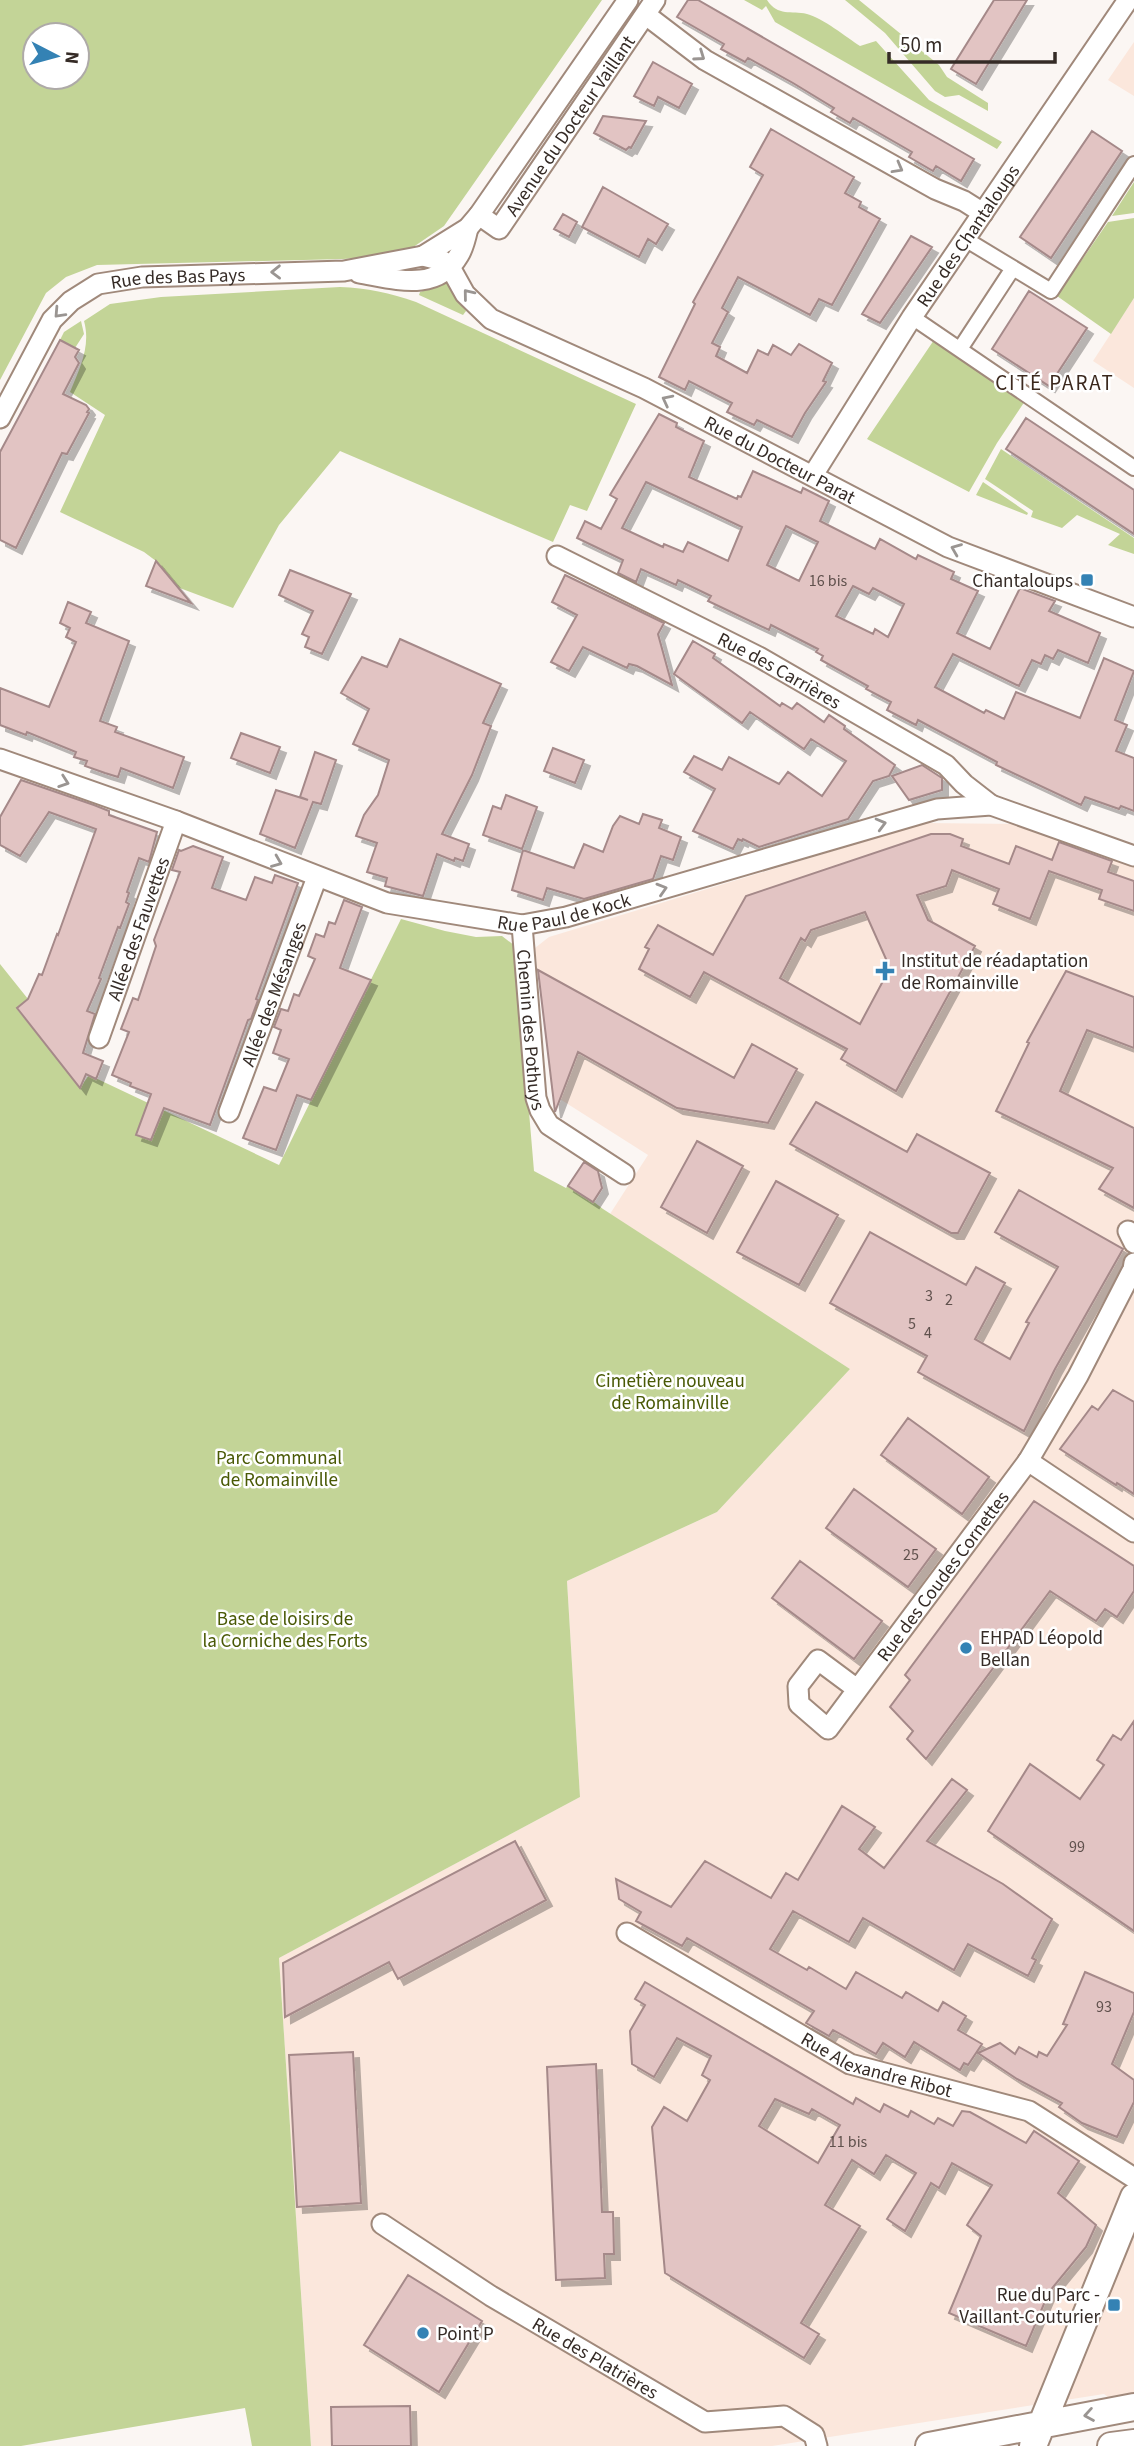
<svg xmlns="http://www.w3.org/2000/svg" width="1134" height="2446" viewBox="0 0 1134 2446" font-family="'Source Sans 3',sans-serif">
	<defs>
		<filter id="shadow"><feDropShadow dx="6" dy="6" stdDeviation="0" flood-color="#0004"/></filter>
	</defs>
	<rect width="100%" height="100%" fill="#fbf6f3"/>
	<path fill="#fbe7dc" d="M1134 42V96L1108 80Z
		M1134 298V388L1093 361Z
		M925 823 1023 824 1134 867V2417L1104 2394 772 2446H311L279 1958 580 1797 567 1581 717 1512 850 1369 610 1214 648 1155 552 1094 535 948 549 937Z"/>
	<path fill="#c3d497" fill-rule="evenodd" d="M0 0H602L444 226 406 252 374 257 343 259 97 265 66 277 46 293 0 380ZM35 35H77V77H35Z
		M744 0H767C778 17 791 10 807 14 823 18 846 37 860 46L876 41 929 100 1002 142 997 149 775 22 766 6 762 10Z
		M845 0H859L939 65 947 77 988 103V111L959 95 945 97 935 91 885 33Z
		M1134 182V213L1112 216Z
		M1134 218V298L1111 334 1057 296 1108 222Z
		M449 282 466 311 463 315 419 295 420 292Z
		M340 287C367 288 390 293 416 302L636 404 587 511 570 505 553 542 340 451 279 525 233 608 177 587 156 561 144 552 60 512 105 415 70 392C80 368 91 346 84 321L110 304 161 297Z
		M81 321 84 334 75 348 60 340 64 332Z
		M934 340 1025 401 997 443 969 492 867 439Z
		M1001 449 1134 538V554L1108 545 1120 534 1077 515 1062 528 1031 517 1033 511 985 479Z
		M983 482 1028 513 1027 515 976 495Z
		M401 919 445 931 476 937 502 936 515 946 534 1171 566 1188 585 1161 597 1169 602 1188 594 1202 603 1209 850 1369 717 1512 567 1581 580 1797 279 1958 311 2446H252L245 2408 21 2446H0V964L28 999 17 1009 80 1088 89 1075 279 1165Z"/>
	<path fill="#e2c4c3" stroke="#a58989" stroke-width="2" fill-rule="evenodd" filter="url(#shadow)" d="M688 0H698L974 159 961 181 936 166 933 171 909 157 912 152 853 118 850 123 831 112 834 108 793 83 748 58 745 62 721 49 724 44 677 17Z
		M994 0H1027L976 84 951 69Z
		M653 62 692 84 679 108 658 97 654 106 634 96Z
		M603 116 646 121 631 148 629 147 626 150 594 133Z
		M771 129 854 177 845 193 861 202 859 207 880 219 832 305 819 299 810 315 738 277 722 308 728 312 712 343 720 347 716 356 747 373 758 350 768 355 773 345 791 355 799 344 832 363 823 381 826 382 805 413 792 437 757 420 754 425 727 412 732 403 689 381 685 390 659 377 695 304 693 302 763 175 750 167Z
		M1092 131 1122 151 1051 258 1020 237Z
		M603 187 668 224 656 244 648 239 639 257 582 227Z
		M563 214 577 222 569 237 554 229Z
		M911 236 932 247 880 323 862 314Z
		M1029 291 1087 328 1049 386 992 349Z
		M60 340 79 350 75 357 79 363 63 394 86 405 89 409 87 412 89 413 67 454 62 453 16 548 0 540V452Z
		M659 414 677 423 676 427 704 441 689 477 737 499 738 496 741 497 753 471 801 493 803 488 829 501 820 521 875 549 880 539 916 559 918 555 954 572 951 579 978 591 957 633 990 649 1020 588 1055 601 1049 611 1100 633 1088 663 1058 650 1053 659 1045 655 1041 664 1032 660 1019 686 953 654 935 687 984 713 986 710 1004 719 1016 692 1080 718 1104 658 1134 671 1115 720 1127 725 1116 751 1134 758V811L1121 806 1119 809 1085 797 1081 805 996 765 997 762 918 720 916 725 887 710 891 702 866 689 868 686 821 660 823 656 816 652 818 649 771 625 769 630 708 601 711 596 678 580 676 585 641 569 636 582 618 573 623 560 577 538 585 521 601 529 617 499 610 495ZM646 482 742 527 728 561 688 542 683 552 664 544 663 547 622 528ZM786 526 818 542 799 581 767 565ZM853 586 869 594 873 588 904 604 888 637 875 629 873 634 836 616Z
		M1026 418 1134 490V534L1006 449Z
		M156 561 191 603 146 586Z
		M290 570 351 594 322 654 305 647 309 637 302 634 313 611 279 595Z
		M565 575 664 623 658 634 672 685 637 666 629 664 627 668 583 647 569 671 551 662 577 615 552 602Z
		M68 602 91 612 86 623 129 641 100 721 117 727 115 732 184 757 173 788 121 768 118 777 105 773 85 766 87 761 74 757 76 752 27 732 26 735 0 725V688L49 707 76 642 66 637 70 628 60 623Z
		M400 639 501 684 483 723 491 726 472 775 442 834 469 844 463 861 455 858 454 861 437 854 423 896 385 886 387 878 367 872 377 843 356 836 364 815 378 795 389 760 353 744 369 709 341 693 362 657 387 667Z
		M693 641 715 654 713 658 780 706 782 703 792 709 797 703 824 722 829 715 845 726 844 729 895 765 889 776 873 781 848 819 759 847 743 839 742 841 738 839 733 849 693 831 715 789 684 772 694 756 722 770 729 757 779 784 788 772 822 796 846 761 811 739 804 749 750 712 742 723 674 674Z
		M241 733 280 747 270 773 231 758Z
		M553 748 584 760 575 783 544 771Z
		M315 752 336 760 321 804 313 802 295 848 260 834 276 790 308 800 300 797Z
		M922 765 942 778V790L909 800 892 776Z
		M21 780 94 805 109 811V815L157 832 149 862 139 858 127 892 129 893 126 902 129 904 120 928 118 927 99 978 101 979 87 1011 95 1014 83 1053 103 1061 96 1079 86 1074 80 1088 17 1008 28 999 39 974 42 975 57 934 58 935 96 829 49 812 20 856 0 845V817Z
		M506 795 537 807 522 849 483 835 493 806 501 809Z
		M643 814 662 820 659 828 681 837 673 860 661 856 653 879 584 899 547 888 543 900 512 890 523 850 574 868 584 844 603 852 613 826 620 816 639 824Z
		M931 834H950L963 839 961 846 1009 864 1016 846 1052 860 1059 842 1112 861 1108 872 1134 881V911L1099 899 1102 890 1049 871 1030 919 993 904 999 889 952 870 946 886 917 895 928 920 975 946 896 1091 841 1059 847 1049 704 972 690 997 639 969 649 949 645 947 658 925 713 955 746 896ZM865 912 890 968 860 1024 780 978 801 938 805 941 811 930Z
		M193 846 223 857 212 888 246 900 255 877 272 883 275 875 298 883 256 999 258 1000 251 1019 248 1020 210 1125 164 1108 151 1140 136 1135 151 1094 130 1086 131 1083 112 1075 129 1032 121 1029 133 998 138 1000 156 946 154 940 180 872 172 870 179 850 181 851Z
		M344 900 362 907 340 968 371 980 311 1100 297 1095 276 1150 243 1138 264 1087 276 1091 289 1059 273 1053 281 1030 274 1027 281 1009 288 1011 294 994 299 996 315 959 308 956 316 934 324 937 329 922 335 924Z
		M538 970 734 1078 752 1044 797 1069 768 1123 677 1108 578 1052 555 1112Z
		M1066 971 1134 997V1048L1087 1030 1060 1091 1134 1128V1208L1099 1189 1113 1168 996 1111 1029 1043 1027 1042Z
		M816 1102 907 1152 917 1134 990 1173 958 1233H951L790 1144Z
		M697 1141 743 1166 707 1233 661 1207Z
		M584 1162 598 1171 602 1188 593 1202 568 1186Z
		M776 1181 838 1215 799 1285 737 1252Z
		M1019 1190 1123 1249 1055 1369 1024 1431 918 1372 927 1356 830 1303 870 1232 966 1285 976 1267 1005 1283 975 1339 1010 1359 1029 1323 1026 1322 1058 1267 995 1232Z
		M1113 1390 1134 1402V1494L1117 1483 1116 1485 1060 1449 1092 1406 1098 1410Z
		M908 1418 989 1477 962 1514 881 1455Z
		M854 1489 936 1549 908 1587 826 1528Z
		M1034 1501 1134 1566V1591L1117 1617 1105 1609 1096 1621 1050 1591 926 1759 907 1739 913 1731 890 1707 910 1680 905 1675Z
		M800 1561 882 1621 854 1659 772 1598Z
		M1134 1721V1931L988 1831 1030 1764 1080 1799 1104 1765 1097 1760 1113 1735 1121 1740Z
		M952 1779 967 1790 927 1841 1003 1884 1052 1919 1032 1958 1036 1960 1028 1976 968 1944 954 1970 863 1918 849 1942 793 1911 770 1949 807 1970 809 1967 846 1989 856 1972 902 1998 906 1992 938 2011 943 2002 966 2016 958 2030 982 2044 968 2065 964 2063 960 2070 914 2042 905 2057 883 2043 876 2054 833 2030 829 2036 806 2023 814 2011 687 1938 682 1946 636 1921 641 1912 619 1899 616 1879 671 1907 705 1861 771 1898 786 1873 798 1880 842 1806 875 1827 859 1849 884 1868Z
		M515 1841 546 1900 398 1979 389 1962 285 2017 283 1963Z
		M1085 1972 1134 1993V2012L1112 2064 1134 2080V2102L1117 2137 1082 2123 1059 2107 1062 2103 1017 2079 978 2053 1000 2043 1015 2054 1019 2047 1037 2057 1039 2052 1047 2056 1067 2025 1063 2024Z
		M645 1982 853 2104 856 2098 880 2112 884 2104 908 2117 911 2111 934 2124 938 2118 953 2126 962 2111 970 2112 1026 2143 1034 2131 1079 2161 1058 2193 1096 2225 1086 2247 1049 2292 1026 2346 949 2313 981 2236 967 2225 992 2185 952 2163 939 2188 931 2183 905 2231 887 2219 916 2173 886 2155 874 2174 852 2160 825 2205 860 2226 801 2323 819 2334 804 2358 665 2273 652 2127 664 2107 687 2121 710 2080 702 2075 711 2056 677 2038 654 2077 632 2064 630 2031 645 2005 635 1999ZM775 2099 809 2114 812 2109 840 2125 818 2163 759 2126Z
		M353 2052 361 2203 297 2207 289 2055Z
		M596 2064 602 2212H613L614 2254H604L605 2278 556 2280 547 2067Z
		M408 2275 482 2321 439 2392 364 2345Z
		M410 2406 411 2446H332L331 2407Z"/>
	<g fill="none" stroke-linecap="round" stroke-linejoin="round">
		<defs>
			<path id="pedestrian" d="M965 239 1051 291 1134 164
				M912 317 1134 468
				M960 349 1013 268"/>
			<g id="minor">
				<path d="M646 15 705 60 935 189 964 201 983 213"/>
				<path id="s1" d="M479 215 499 229 655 0"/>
				<path d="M423 256 468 228 479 215 628 0"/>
				<path d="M359 273C395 279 437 293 459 255 464 247 466 237 468 228"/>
				<path id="s2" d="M0 418 52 320 71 301 98 284 142 277 344 271 423 256 443 261 450 267 465 294 491 319 644 388 948 547 1134 617"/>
				<path id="s3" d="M813 475 912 317 1128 0"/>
				<path id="s4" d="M557 556 759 657 946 765 964 784 991 805"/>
				<path id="s5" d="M0 759 176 821 387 903 522 925 566 917 937 809 991 805 1134 856"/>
				<path id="s6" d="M522 925 536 1098 540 1110 549 1125 624 1174"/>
				<path id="s7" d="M99 1038 176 821"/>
				<path id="s8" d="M229 1112 317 877"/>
				<path d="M1128 1231 1134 1243"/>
				<path d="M1028 1461 1134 1532"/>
				<path id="s9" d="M857 1689 818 1660 798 1686 799 1704 828 1729 1028 1461 1078 1376 1133 1269 1134 1263"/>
				<path id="s10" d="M627 1933 850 2064 1029 2111 1134 2178"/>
				<path id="s11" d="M382 2224 491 2296 705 2422 784 2416 814 2435 817 2446"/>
			</g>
			<path id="secondary" d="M929 2446 1134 2407
				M1033 2446 1134 2197
				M1111 2446 1134 2443"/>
		</defs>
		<use href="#pedestrian" stroke="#a0897b" stroke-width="18"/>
		<use href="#minor" stroke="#a0897b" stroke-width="23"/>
		<use href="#secondary" stroke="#a0897b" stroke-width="30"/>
		<use href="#pedestrian" stroke="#fff" stroke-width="14"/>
		<use href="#minor" stroke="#fff" stroke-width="19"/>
		<use href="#secondary" stroke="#fff" stroke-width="26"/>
	</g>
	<defs><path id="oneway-chevron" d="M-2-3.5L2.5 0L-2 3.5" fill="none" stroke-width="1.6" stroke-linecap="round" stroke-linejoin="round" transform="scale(1.75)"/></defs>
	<g stroke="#9a9592">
		<use href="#oneway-chevron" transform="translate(700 56) rotate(35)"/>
		<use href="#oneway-chevron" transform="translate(898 168) rotate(29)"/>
		<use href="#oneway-chevron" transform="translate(276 272) rotate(179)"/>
		<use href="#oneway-chevron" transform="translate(468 294) rotate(-129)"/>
		<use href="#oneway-chevron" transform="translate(59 313) rotate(133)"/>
		<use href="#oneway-chevron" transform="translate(667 400) rotate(-153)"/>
		<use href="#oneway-chevron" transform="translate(956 549) rotate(-158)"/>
		<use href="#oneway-chevron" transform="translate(64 782) rotate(19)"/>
		<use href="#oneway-chevron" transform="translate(881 824) rotate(-15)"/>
		<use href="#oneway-chevron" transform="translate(277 862) rotate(22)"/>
		<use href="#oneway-chevron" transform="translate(662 889) rotate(-17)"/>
		<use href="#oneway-chevron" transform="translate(1089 2415) rotate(170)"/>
	</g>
	<g fill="#3482b4" stroke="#fff" stroke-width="2.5">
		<rect x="1080" y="573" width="14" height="14" rx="3.5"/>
		<path d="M881.5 960.5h7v7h7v7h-7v7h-7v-7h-7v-7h7z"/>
		<circle cx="966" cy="1648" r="7"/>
		<rect x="1107" y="2298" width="14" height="14" rx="3.5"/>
		<circle cx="423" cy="2333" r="7"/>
	</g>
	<g text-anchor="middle" stroke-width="5" stroke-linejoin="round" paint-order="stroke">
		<g font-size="16" fill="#60514d">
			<text x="828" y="586">16 bis</text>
			<text x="929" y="1301">3</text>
			<text x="949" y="1305">2</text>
			<text x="912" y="1329">5</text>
			<text x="928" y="1338">4</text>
			<text x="911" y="1560">25</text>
			<text x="1077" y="1852">99</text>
			<text x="1104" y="2012">93</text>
			<text x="848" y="2147">11 bis</text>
		</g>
		<g font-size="19" fill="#352b26" stroke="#fff">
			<text dy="7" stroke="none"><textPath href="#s1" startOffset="150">Avenue du Docteur Vaillant</textPath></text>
			<text dy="7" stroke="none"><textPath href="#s3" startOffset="285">Rue des Chantaloups</textPath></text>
			<text dy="7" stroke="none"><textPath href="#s2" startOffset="250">Rue des Bas Pays</textPath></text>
			<text dy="7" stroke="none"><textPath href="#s2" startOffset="915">Rue du Docteur Parat</textPath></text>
			<text dy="7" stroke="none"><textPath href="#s4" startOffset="250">Rue des Carrières</textPath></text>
			<text dy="7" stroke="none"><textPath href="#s5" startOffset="593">Rue Paul de Kock</textPath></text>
			<text dy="7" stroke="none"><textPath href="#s7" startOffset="116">Allée des Fauvettes</textPath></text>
			<text dy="7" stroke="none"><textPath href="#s8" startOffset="126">Allée des Mésanges</textPath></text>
			<text dy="7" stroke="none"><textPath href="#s6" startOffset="105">Chemin des Pothuys</textPath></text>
			<text dy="7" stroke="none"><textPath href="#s9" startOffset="329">Rue des Coudes Cornettes</textPath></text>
			<text dy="7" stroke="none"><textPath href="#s10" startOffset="284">Rue Alexandre Ribot</textPath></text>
			<text dy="7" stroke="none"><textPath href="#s11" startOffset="252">Rue des Platrières</textPath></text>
		</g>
		<g font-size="19" fill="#352b26" stroke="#fff" text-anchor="start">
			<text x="1073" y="587" text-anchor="end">Chantaloups</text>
			<text x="901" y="967">Institut de réadaptation<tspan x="901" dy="22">de Romainville</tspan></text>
			<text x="980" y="1644">EHPAD Léopold<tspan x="980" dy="22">Bellan</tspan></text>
			<text x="1100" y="2301" text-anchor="end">Rue du Parc -<tspan x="1100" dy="22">Vaillant-Couturier</tspan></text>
			<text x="437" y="2340">Point P</text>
		</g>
		<g font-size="19" fill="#495905" stroke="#fff">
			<text x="670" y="1387">Cimetière nouveau<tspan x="670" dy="22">de Romainville</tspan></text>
			<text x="279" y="1464">Parc Communal<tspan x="279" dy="22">de Romainville</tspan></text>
			<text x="285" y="1625">Base de loisirs de<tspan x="285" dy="22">la Corniche des Forts</tspan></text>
		</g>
		<g font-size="21" letter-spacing="2" fill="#3b281d" stroke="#fff">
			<text x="1055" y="390">CITÉ PARAT</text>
		</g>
	</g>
	<g transform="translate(56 56) rotate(96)"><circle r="33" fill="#ffffff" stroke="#aeaaa8" stroke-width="2"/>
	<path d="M0-5L12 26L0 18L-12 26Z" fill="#3482b4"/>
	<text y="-10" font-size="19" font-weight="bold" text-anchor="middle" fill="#352b26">N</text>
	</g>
	<path d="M889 52v10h166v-10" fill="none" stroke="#352b26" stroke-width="3.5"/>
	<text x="900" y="52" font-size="21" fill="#352b26" stroke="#ffffff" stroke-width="5" paint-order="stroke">50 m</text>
</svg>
